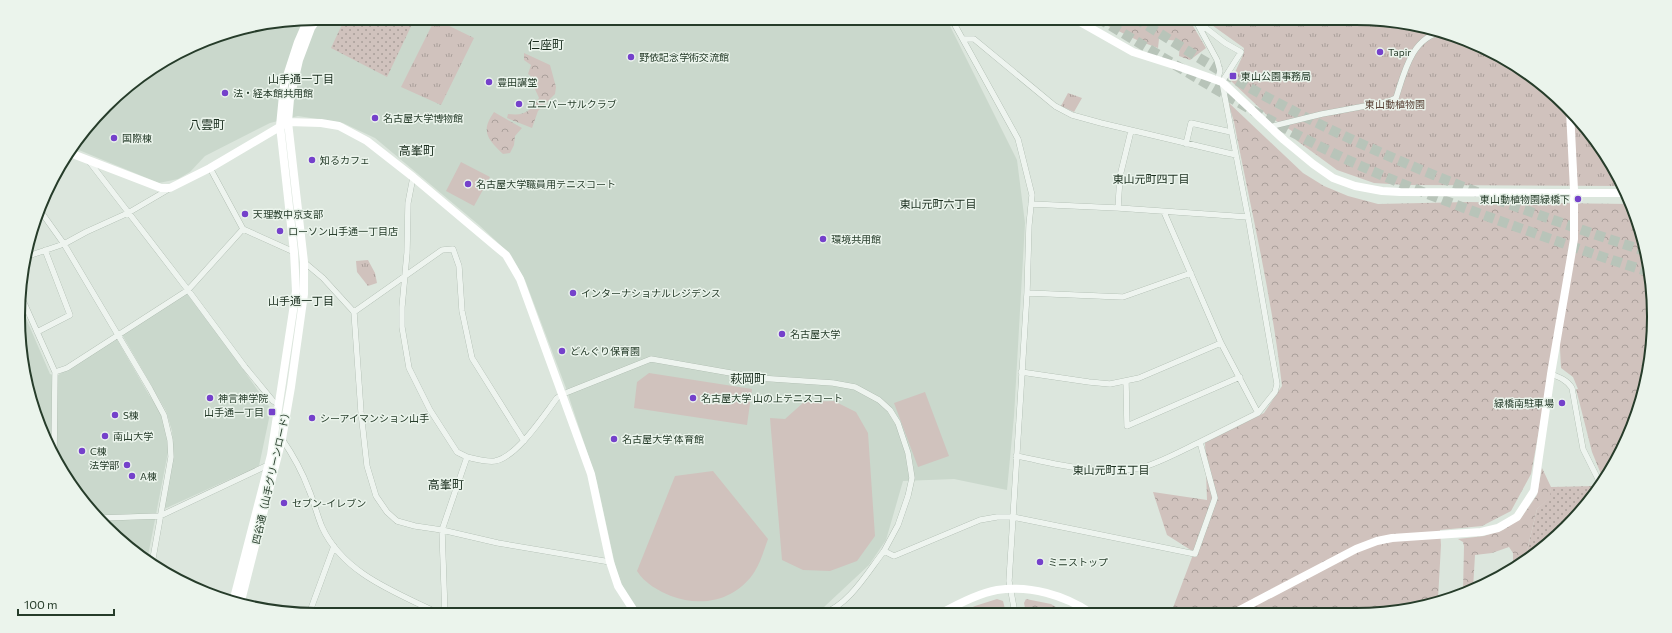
<svg xmlns="http://www.w3.org/2000/svg" width="1672" height="633" viewBox="0 0 1672 633" font-family="Commissioner,'Noto Sans JP',sans-serif">
	<defs>
		<pattern id="grass-dots" width="8" height="8" patternUnits="userSpaceOnUse"><rect width="8" height="8" fill="#d0c2bd"/><path d="M2 2h.1M6 6h.1" fill="none" stroke="#a99f9a" stroke-width="1.8" stroke-linecap="round"/></pattern>
		<pattern id="forest-crowns" width="20" height="18" patternUnits="userSpaceOnUse"><rect width="20" height="18" fill="#d0c2bd"/><path d="M2 6a3 3 0 1 1 6 0M12 15a3 3 0 1 1 6 0" fill="none" stroke="#a99f9a"/></pattern>
		<pattern id="park-tufts" width="24" height="20" patternUnits="userSpaceOnUse"><rect width="24" height="20" fill="#d0c2bd"/><path d="M3 7l-1-3M5 7V3M7 7l1-3M15 17l-1-3M17 17v-4M19 17l1-3" fill="none" stroke="#a99f9a"/></pattern>
	</defs>
	<rect width="100%" height="100%" fill="#dce6dd"/>
	<path fill="#cad8cc" d="M316 18H946L1017 160 1025 223 1014 416 1007 490 954 479 903 481 886 540 869 565 824 607 811 614H639L623 587 616 569 597 482 566 388 525 280 511 255 479 225 375 138 343 123 298 116 270 123 205 156 190 172 178 179 159 183 74 148 120 92 167 58 220 34Z
		M185 291 230 351 271 409 259 466 162 510 173 447 172 431 166 411 120 331Z
		M22 309 50 374 57 376 115 336 149 395 161 412 168 442V452L147 561 135 553 68 482 41 431 24 375Z"/>
	<path fill="url(#grass-dots)" d="M345 18H415L387 77 331 48Z
		M1596 486 1597 487 1552 541 1525 559 1537 509 1549 498 1551 487Z"/>
	<path fill="url(#forest-crowns)" d="M1109 18H1184L1193 26 1206 48 1190 60 1179 56 1180 41 1159 39 1158 48 1139 41 1106 25Z
		M524 53 550 65 556 87 555 94 538 111 532 128 507 118 508 114C525 116 529 112 539 98L534 87 536 80 528 74 531 65 524 60Z
		M1228 102 1303 173 1324 186 1348 196 1378 204 1468 202 1631 204 1638 221 1651 278 1653 336 1644 394 1614 466 1603 479 1592 452 1576 389H1578L1573 377 1561 368 1559 329 1555 343 1531 474 1511 511 1482 526 1440 530 1441 545 1438 599 1395 612 1171 613 1194 552 1167 535 1153 492 1207 500 1205 442 1264 413 1282 386C1272 297 1251 210 1234 122Z
		M494 112 522 128 515 136 514 145 510 153 503 154C488 139 480 132 494 112Z
		M1542 468 1551 487 1550 498 1537 509 1525 559 1507 571 1513 563V553L1509 547 1492 553 1475 555 1473 589 1463 592 1464 546 1463 542 1458 539 1484 536 1503 530 1521 518 1537 495Z
		M1026 599 1051 604 1065 613H1026L1024 603Z"/>
	<path fill="url(#park-tufts)" d="M1202 18H1356L1433 28 1488 49 1537 80 1580 120 1614 167 1623 186 1406 185 1374 183 1337 170 1296 140 1292 131 1267 115 1231 81 1243 55 1244 48Z
		M435 19 474 38 441 105 401 87Z
		M1068 93 1082 98 1074 112 1061 106Z
		M368 260 375 273 377 283 368 286 357 272 356 261Z"/>
	<path fill="#d0c2bd" d="M461 162 490 177 474 206 446 191Z
		M649 373 752 389 747 425 634 408 637 382Z
		M925 392 949 456 918 467 894 403Z
		M834 401 856 412 868 433 875 536 857 561 830 571 803 570 782 560 770 418 785 419 804 402Z
		M713 471 768 539C764 550 761 561 755 571 737 600 702 608 671 596 659 591 644 583 637 571L675 476Z
		M997 599 1003 601 1006 613H960L975 606Z"/>
	<g fill="none" stroke-linecap="round" stroke-linejoin="round">
		<path stroke="#b8c4b9" stroke-width="10" stroke-dasharray="10 5" stroke-linecap="butt" d="M1098 18C1174 64 1250 112 1329 151 1388 180 1450 203 1511 225 1557 241 1603 258 1650 272
			M1135 18C1182 47 1229 78 1278 103 1395 165 1520 210 1645 251"/>
		<defs>
			<path id="street" d="M951 18 1018 139 1032 195 1029 225 1027 293 1009 581 1015 613
				M1197 23 1217 60 1220 71 1217 81
				M963 39H974L1055 106 1072 115 1101 123 1236 155
				M1269 127 1322 114 1387 102 1396 98C1404 73 1412 36 1443 32
				M1186 144 1191 123 1231 132
				M88 160 188 290 245 367 273 401 278 404
				M210 168 243 229 294 252
				M413 177 408 203 407 253 402 307V327L409 368 430 410 457 452 467 457
				M1031 204 1118 208 1248 217
				M1118 208 1120 176 1131 131
				M39 209 64 244 150 389 164 415 170 440 171 457 152 564
				M1164 212 1221 343 1258 413
				M25 257 64 244 86 232 128 213 169 189
				M304 262 323 278 354 312 442 250 453 249 459 266 462 311 472 358 524 441
				M1027 293 1123 297 1191 273
				M21 296 55 372 54 455
				M354 312 361 412 367 466 376 496 387 512 397 521 415 526 442 530 498 543 610 562
				M37 332 70 315 45 250
				M55 372 67 368 188 290 243 229
				M1021 372 1089 382 1110 384 1139 378 1221 343
				M1551 374C1559 377 1567 380 1572 388L1583 449 1600 483
				M1126 381 1127 426 1240 377
				M282 439C293 455 302 471 309 490 314 502 317 515 322 527 344 575 398 593 442 615
				M1016 456C1059 464 1104 478 1147 466 1165 460 1183 450 1200 442
				M101 518 160 516 268 465
				M309 614 334 546
				M822 614C849 605 867 573 884 551
				M445 615 442 530 467 457C476 459 485 462 495 461 517 457 544 415 557 398L563 394 651 359 759 378 833 383 855 387 879 400 890 410 898 423 908 453 912 478 908 496 898 525 884 551 894 556 980 520 997 517H1013L1195 554 1215 498 1200 442 1258 413 1275 392 1277 384 1248 217 1222 82 1241 52 1225 43 1193 18"/>
		</defs>
		<use href="#street" stroke="#a2b0a4" stroke-width="6"/>
		<use href="#street" stroke="#eef4ef" stroke-width="5.5"/>
		<path stroke="#fff" stroke-width="8" d="M1073 18 1133 52 1177 66 1222 82 1284 140 1313 164 1333 178 1355 186 1382 191 1400 192 1549 193
			M70 153 161 188H170L210 168 288 122 321 123 339 126 367 141 413 177 495 246 506 255 520 279 591 474 610 562 618 586 636 614
			M1591 193H1626
			M233 602 271 455 296 291 294 252 280 126 284 85 298 42 308 19
			M240 605 282 439 291 387 304 294V262L288 122 290 99 299 60 311 28 318 18
			M1234 613 1356 549 1377 541 1392 538 1481 532 1498 528 1517 517 1534 491 1551 374 1574 239V190L1570 111
			M940 614C956 605 980 593 997 590 1030 585 1064 595 1091 613"/>
		<path stroke="#fff" stroke-width="8" d="M1549 193H1591"/>
	</g>
	<g fill="#7541cb" stroke="#ebf4ec" stroke-width="1.5">
		<circle cx="1380" cy="52" r="4"/>
		<circle cx="631" cy="57" r="4"/>
		<rect x="1229" y="72" width="8" height="8" rx="2"/>
		<circle cx="489" cy="82" r="4"/>
		<circle cx="225" cy="93" r="4"/>
		<circle cx="519" cy="104" r="4"/>
		<circle cx="375" cy="118" r="4"/>
		<circle cx="114" cy="138" r="4"/>
		<circle cx="312" cy="160" r="4"/>
		<circle cx="468" cy="184" r="4"/>
		<circle cx="1578" cy="199" r="4"/>
		<circle cx="245" cy="214" r="4"/>
		<circle cx="280" cy="231" r="4"/>
		<circle cx="823" cy="239" r="4"/>
		<circle cx="573" cy="293" r="4"/>
		<circle cx="782" cy="334" r="4"/>
		<circle cx="562" cy="351" r="4"/>
		<circle cx="210" cy="398" r="4"/>
		<circle cx="693" cy="398" r="4"/>
		<circle cx="1562" cy="403" r="4"/>
		<rect x="268" y="408" width="8" height="8" rx="2"/>
		<circle cx="115" cy="415" r="4"/>
		<circle cx="312" cy="418" r="4"/>
		<circle cx="105" cy="436" r="4"/>
		<circle cx="614" cy="439" r="4"/>
		<circle cx="82" cy="451" r="4"/>
		<circle cx="127" cy="465" r="4"/>
		<circle cx="132" cy="476" r="4"/>
		<circle cx="284" cy="503" r="4"/>
		<circle cx="1040" cy="562" r="4"/>
	</g>
	<g text-anchor="middle" stroke-width="3" stroke-linejoin="round" paint-order="stroke">
		<g font-size="10" fill="#263c2a" stroke="#ebf4ec" text-anchor="start">
			<text x="1388" y="56">Tapir</text>
			<text x="639" y="61">野依記念学術交流館</text>
			<text x="1241" y="80">東山公園事務局</text>
			<text x="497" y="86">豊田講堂</text>
			<text x="233" y="97">法・経本館共用館</text>
			<text x="527" y="108">ユニバーサルクラブ</text>
			<text x="383" y="122">名古屋大学博物館</text>
			<text x="122" y="142">国際棟</text>
			<text x="320" y="164">知るカフェ</text>
			<text x="476" y="188">名古屋大学職員用テニスコート</text>
			<text x="1570" y="203" text-anchor="end">東山動植物園緑橋下</text>
			<text x="253" y="218">天理教中京支部</text>
			<text x="288" y="235">ローソン山手通一丁目店</text>
			<text x="831" y="243">環境共用館</text>
			<text x="581" y="297">インターナショナルレジデンス</text>
			<text x="790" y="338">名古屋大学</text>
			<text x="570" y="355">どんぐり保育園</text>
			<text x="218" y="402">神言神学院</text>
			<text x="701" y="402">名古屋大学 山の上テニスコート</text>
			<text x="1554" y="407" text-anchor="end">緑橋南駐車場</text>
			<text x="264" y="416" text-anchor="end">山手通一丁目</text>
			<text x="123" y="419">S棟</text>
			<text x="320" y="422">シーアイマンション山手</text>
			<text x="113" y="440">南山大学</text>
			<text x="622" y="443">名古屋大学 体育館</text>
			<text x="90" y="455">C棟</text>
			<text x="119" y="469" text-anchor="end">法学部</text>
			<text x="140" y="480">A棟</text>
			<text x="292" y="507">セブン-イレブン</text>
			<text x="1048" y="566">ミニストップ</text>
		</g>
		<g font-size="10" fill="#574034" stroke="#ebf4ec">
			<text x="1395" y="108">東山動植物園</text>
		</g>
		<g font-size="10" fill="#263c2a" stroke="#ebf4ec">
			<text transform="translate(271 476) rotate(-77)" y="4">四谷通（山手グリーンロード）</text>
		</g>
		<g font-size="11" fill="#182c1c" stroke="#ebf4ec">
			<text x="301" y="83">山手通一丁目</text>
			<text x="1151" y="183">東山元町四丁目</text>
			<text x="938" y="208">東山元町六丁目</text>
			<text x="301" y="305">山手通一丁目</text>
			<text x="1111" y="474">東山元町五丁目</text>
		</g>
		<g font-size="12" fill="#182c1c" stroke="#ebf4ec">
			<text x="546" y="49">仁座町</text>
			<text x="207" y="129">八雲町</text>
			<text x="417" y="155">高峯町</text>
			<text x="748" y="383">萩岡町</text>
			<text x="446" y="489">高峯町</text>
		</g>
	</g>
	<path d="M0 0H1672V633H0ZM316 25H1356A291 291 0 0 1 1647 316V317A291 291 0 0 1 1356 608H316A291 291 0 0 1 25 317V316A291 291 0 0 1 316 25Z" fill="#ebf4ec" fill-rule="evenodd"/>
	<path fill="none" stroke="#263c2a" stroke-width="2" d="M316 25H1356A291 291 0 0 1 1647 316V317A291 291 0 0 1 1356 608H316A291 291 0 0 1 25 317V316A291 291 0 0 1 316 25Z"/>
	<path d="M18 609v6h96v-6" fill="none" stroke="#263c2a" stroke-width="2"/>
	<text x="24" y="609" font-size="12" fill="#263c2a" stroke="#ebf4ec" stroke-width="3" paint-order="stroke">100 m</text>
</svg>
